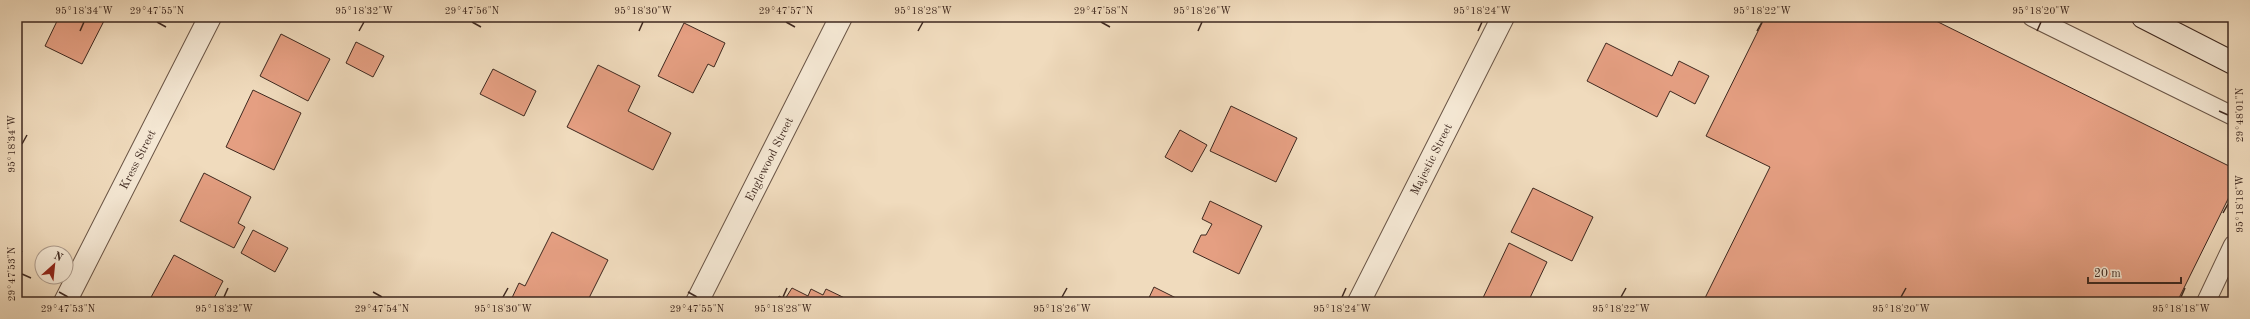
<svg xmlns="http://www.w3.org/2000/svg" width="2250" height="319" viewBox="0 0 2250 319" font-family="'Old Standard TT',serif">
	<rect width="100%" height="100%" fill="#f0dbbd"/>
	<filter id="stains"><feTurbulence type="fractalNoise" baseFrequency=".005" numOctaves="4"/><feColorMatrix values="0 0 0 0 .2 0 0 0 0 .09 0 0 0 0 .02 0 0 0 .5 -.17"/></filter>
	<radialGradient id="worn" r=".72"><stop offset=".6" stop-color="#630" stop-opacity="0"/><stop offset="1" stop-color="#630" stop-opacity=".3"/></radialGradient>
	<path fill="#e59f82" stroke="#3e281f" d="M59 17H106L82 64 45 46Z
		M719 17H730L728 21Z
		M1765 17H1928L2233 168V189L2177 302H1703L1770 167 1706 136Z
		M684 23 725 43 714 67 708 64 693 93 658 76Z
		M281 34 330 59 308 101 260 76Z
		M356 42 384 56 373 77 346 63Z
		M1606 43 1672 76 1679 61 1709 76 1695 104 1670 91 1657 117 1587 81Z
		M598 65 640 86 628 111 671 133 653 170 567 127Z
		M493 69 536 91 524 116 480 94Z
		M253 90 301 113 274 170 226 147Z
		M1231 106 1297 138 1276 182 1210 151Z
		M1180 130 1207 145 1192 172 1165 157Z
		M204 173 251 197 238 223 245 227 234 248 180 221Z
		M1533 188 1593 217 1572 261 1511 232Z
		M1210 201 1262 226 1239 274 1193 252 1201 235H1206L1212 224 1202 219Z
		M253 230 288 248 275 272 241 253Z
		M552 232 608 260 587 302H510L519 283 525 286Z
		M1509 243 1547 262 1528 302H1481Z
		M17 248 22 251 17 261Z
		M174 255 223 281 212 302 149 301Z
		M1154 287 1184 302H1147Z
		M792 288 808 296 811 289 823 295 826 289 853 302H776L779 296 785 299Z"/>
	<g fill="none" stroke-linecap="round" stroke-linejoin="round">
		<defs>
			<path id="service" d="M2032 17 2233 116
				M2206 302 2233 245"/>
			<g id="minor">
				<path id="s1" d="M65 302 210 17"/>
				<path id="s2" d="M697 302 841 17"/>
			</g>
			<g id="tertiary">
				<path id="s3" d="M1359 302 1503 17"/>
			</g>
			<path id="secondary" d="M2143 17 2233 63"/>
		</defs>
		<use href="#service" stroke="#6a5546" stroke-width="20"/>
		<use href="#minor" stroke="#6a5546" stroke-width="24"/>
		<use href="#tertiary" stroke="#6a5546" stroke-width="24"/>
		<use href="#secondary" stroke="#3e281f" stroke-width="24"/>
		<use href="#service" stroke="#f5e8d4" stroke-width="18"/>
		<use href="#minor" stroke="#f5e8d4" stroke-width="22"/>
		<use href="#tertiary" stroke="#f5e8d4" stroke-width="22"/>
		<use href="#secondary" stroke="#f5e8d4" stroke-width="22"/>
	</g>
	<path fill="none" stroke="#3e281f" stroke-width="1.5" d="M157 22 166 27M472 22 481 27M786 22 795 27M1101 22 1110 27M80 31 84 22M359 31 364 22M639 31 643 22M918 31 923 22M1198 31 1202 22M1478 31 1482 22M1757 31 1762 22M2037 31 2041 22M2219 111 2228 115M22 144 27 135M2223 213 2228 204M22 274 31 278M59 292 68 297M373 292 382 297M688 292 697 297M224 297 228 288M503 297 508 288M783 297 787 288M1062 297 1067 288M1342 297 1346 288M1621 297 1626 288M1901 297 1906 288M2181 297 2185 288"/>
	<g text-anchor="middle" stroke-width="3.5" stroke-linejoin="round" paint-order="stroke">
		<g font-size="12" fill="#3e281f" stroke="#f5e8d4">
			<text dy="4" stroke="none"><textPath href="#s1" startOffset="160">Kress Street</textPath></text>
			<text dy="4" stroke="none"><textPath href="#s2" startOffset="160">Englewood Street</textPath></text>
			<text dy="4" stroke="none"><textPath href="#s3" startOffset="160">Majestic Street</textPath></text>
		</g>
	</g>
	<rect width="2250" height="319" fill="none" stroke="#f0dbbd" stroke-width="44"/>
	<g transform="translate(54 265) rotate(27)"><circle r="19" fill="#f5e8d4" stroke="#ac9b8c"/>
	<path d="M0-3L7 15L0 10L-7 15Z" fill="#8f2418"/>
	<text y="-6" font-size="11" font-weight="bold" text-anchor="middle" fill="#3e281f">N</text>
	</g>
	<path d="M2088 277v6h93v-6" fill="none" stroke="#3e281f" stroke-width="2"/>
	<text x="2094" y="277" font-size="12" fill="#3e281f" stroke="#f5e8d4" stroke-width="3" paint-order="stroke">20 m</text>
	<rect x="22" y="22" width="2206" height="275" fill="none" stroke="#3e281f" stroke-width="1.5"/>
	<g font-size="10" text-anchor="middle" fill="#3e281f">
		<text x="84" y="14">95°18'34"W</text>
		<text x="157" y="14">29°47'55"N</text>
		<text x="364" y="14">95°18'32"W</text>
		<text x="472" y="14">29°47'56"N</text>
		<text x="643" y="14">95°18'30"W</text>
		<text x="786" y="14">29°47'57"N</text>
		<text x="923" y="14">95°18'28"W</text>
		<text x="1101" y="14">29°47'58"N</text>
		<text x="1202" y="14">95°18'26"W</text>
		<text x="1482" y="14">95°18'24"W</text>
		<text x="1762" y="14">95°18'22"W</text>
		<text x="2041" y="14">95°18'20"W</text>
		<text transform="translate(2239 115) rotate(-90)" y="4">29°48'01"N</text>
		<text transform="translate(11 144) rotate(-90)" y="4">95°18'34"W</text>
		<text transform="translate(2239 204) rotate(-90)" y="4">95°18'18"W</text>
		<text transform="translate(11 274) rotate(-90)" y="4">29°47'53"N</text>
		<text x="68" y="312">29°47'53"N</text>
		<text x="224" y="312">95°18'32"W</text>
		<text x="382" y="312">29°47'54"N</text>
		<text x="503" y="312">95°18'30"W</text>
		<text x="697" y="312">29°47'55"N</text>
		<text x="783" y="312">95°18'28"W</text>
		<text x="1062" y="312">95°18'26"W</text>
		<text x="1342" y="312">95°18'24"W</text>
		<text x="1621" y="312">95°18'22"W</text>
		<text x="1901" y="312">95°18'20"W</text>
		<text x="2181" y="312">95°18'18"W</text>
	</g>
	<rect width="100%" height="100%" filter="url(#stains)"/>
	<rect width="100%" height="100%" fill="url(#worn)"/>
</svg>
